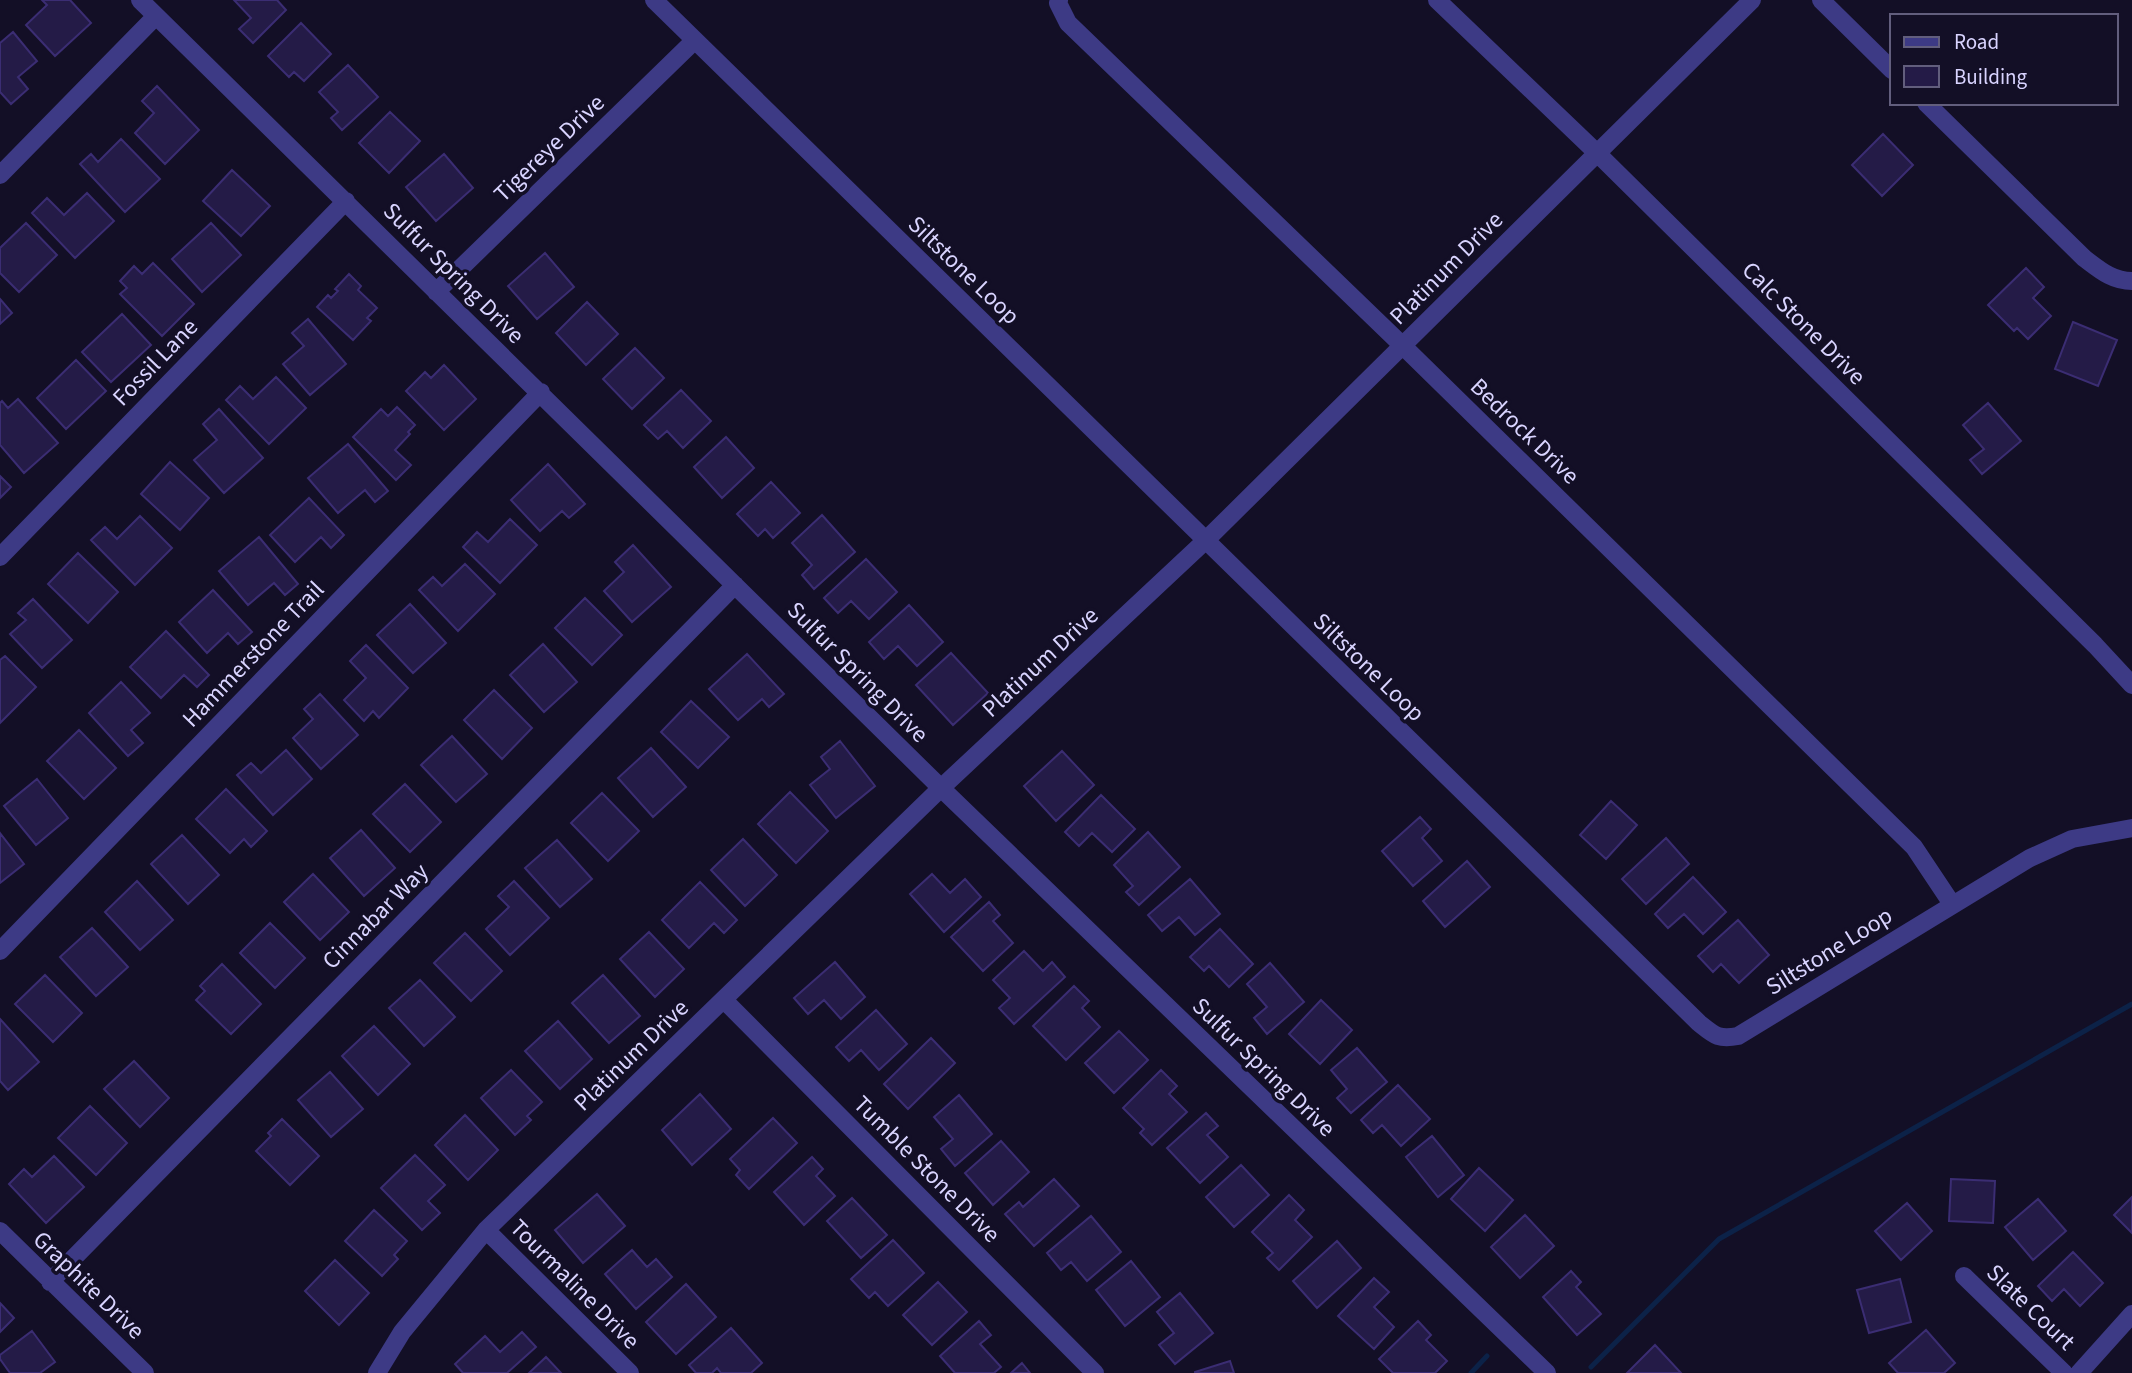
<svg xmlns="http://www.w3.org/2000/svg" width="2132" height="1373" viewBox="0 0 2132 1373" font-family="'Source Sans 3',sans-serif">
	<rect width="100%" height="100%" fill="#130f26"/>
	<g fill="none" stroke-linecap="round" stroke-linejoin="round">
		<path stroke="#0c2248" stroke-width="5" d="M1591 1367 1719 1239 2132 1004
			M1471 1373 1487 1356"/>
	</g>
	<path fill="#241b47" stroke="#3b2d73" stroke-width="2" d="M42 0H70L91 23 55 56 26 25 47 5Z
		M234 0H277L286 10 253 43 239 29 251 18Z
		M301 23 331 54 304 81 294 72 289 77 268 56Z
		M13 32 37 61 18 77 28 89 11 104 0 92V43Z
		M348 65 378 97 342 130 331 118 338 112 319 92Z
		M157 86 199 130 165 164 135 133 154 113 142 101Z
		M390 112 420 141 389 173 359 143Z
		M1883 134 1913 165 1882 196 1852 165Z
		M121 139 160 179 125 212 80 164 91 154 98 162Z
		M444 154 473 188 436 221 406 187Z
		M232 170 270 206 241 236 203 201Z
		M87 193 114 221 75 258 32 213 47 198 64 215Z
		M26 223 57 255 19 292 0 273V248Z
		M211 223 241 255 202 292 172 259Z
		M545 253 574 287 537 319 508 286Z
		M153 263 194 304 162 336 120 294 127 288 120 281 134 266 142 274Z
		M2026 268 2044 287 2033 298 2051 316 2028 339 2017 328 2014 331 1988 305Z
		M349 274 361 286 358 290 377 308 367 318 371 321 353 340 317 307 328 295 331 298 338 291 335 289Z
		M0 299 12 313 0 324Z
		M587 302 618 334 586 365 556 333Z
		M122 314 151 345 111 382 82 352Z
		M308 319 346 364 310 395 283 364 304 346 292 333Z
		M2073 322 2117 340 2098 386 2055 369Z
		M635 348 664 378 632 409 603 379Z
		M76 360 106 391 66 429 37 398Z
		M444 365 476 399 444 430 406 391 425 372 431 378Z
		M276 377 306 408 269 444 226 400 240 386 253 399Z
		M681 390 711 421 683 448 667 431 658 439 644 425Z
		M18 399 58 443 24 473 0 445V403L2 401 8 408Z
		M1988 403 2021 441 1982 474 1970 460 1984 449 1963 425Z
		M397 407 415 425 408 432 410 434 395 450 411 465 396 480 353 437 381 409 388 416Z
		M219 409 263 458 224 493 194 460 217 440 203 424Z
		M726 437 754 468 722 498 694 467Z
		M348 444 388 491 375 502 365 490 338 513 308 478Z
		M170 462 209 498 180 530 141 494Z
		M548 464 585 504 569 518 562 511 540 531 511 500Z
		M0 476 11 487 0 498Z
		M771 482 800 513 773 538 765 529 758 536 737 514Z
		M309 498 344 535 331 548 321 537 295 562 270 535Z
		M822 515 855 552 814 589 802 575 812 565 792 543Z
		M140 516 172 548 135 585 91 540 105 527 117 539Z
		M510 519 537 545 500 583 463 547 477 532 488 542Z
		M259 537 298 584 285 595 274 583 248 605 219 571Z
		M633 545 671 587 632 622 604 591 624 572 615 562Z
		M78 553 118 592 88 623 48 584Z
		M866 559 897 592 869 619 851 601 838 613 824 598Z
		M465 564 495 594 458 631 419 590 433 577 442 586Z
		M213 590 252 632 238 644 228 633 207 653 179 622Z
		M585 598 622 635 592 665 555 628Z
		M33 599 72 640 42 668 10 634 26 620 18 613Z
		M410 604 446 643 413 673 377 635Z
		M909 605 943 642 917 666 898 646 884 659 869 642Z
		M166 631 209 675 197 687 184 675 161 698 130 667Z
		M543 644 577 682 544 712 510 675Z
		M366 645 408 688 379 718 373 711 364 721 344 700 366 678 350 661Z
		M951 653 988 693 953 725 916 685Z
		M747 654 784 694 769 707 762 699 738 720 709 689Z
		M5 656 36 687 0 723V660Z
		M121 682 150 713 131 730 143 743 128 756 89 713Z
		M494 690 532 728 502 759 464 720Z
		M320 694 358 735 321 769 293 738 313 719 304 709Z
		M691 701 729 737 698 768 661 732Z
		M79 730 116 768 84 799 47 761Z
		M452 736 487 774 456 802 421 765Z
		M840 741 875 786 836 818 810 785 830 769 821 757Z
		M651 748 686 787 653 817 618 778Z
		M286 750 312 779 273 815 237 775 251 763 261 773Z
		M1062 751 1094 785 1056 821 1024 786Z
		M37 779 68 818 36 845 4 806Z
		M405 784 441 822 410 852 373 814Z
		M226 789 267 831 251 847 244 839 230 853 196 819Z
		M790 792 828 831 796 863 758 824Z
		M602 793 639 831 608 861 571 823Z
		M1101 795 1135 829 1112 852 1092 833 1079 846 1065 832Z
		M1611 801 1637 825 1606 859 1580 835Z
		M1420 817 1431 829 1422 838 1442 861 1413 886 1382 851Z
		M361 830 395 868 364 896 330 858Z
		M1148 832 1180 867 1139 905 1126 892 1133 886 1114 865Z
		M0 833 24 864 0 883Z
		M182 835 219 875 188 904 151 864Z
		M1666 838 1689 864 1646 904 1622 879Z
		M743 839 777 875 745 906 711 870Z
		M557 840 592 879 560 907 525 868Z
		M1467 861 1490 887 1445 927 1423 901Z
		M313 874 349 912 320 940 284 902Z
		M932 874 950 893 965 879 981 897 944 932 910 894Z
		M1693 877 1726 912 1703 934 1684 914 1668 928 1655 914Z
		M1190 879 1220 914 1195 935 1179 917 1162 931 1148 915Z
		M137 881 173 920 140 950 105 912Z
		M514 881 549 918 510 955 486 929 509 907 498 896Z
		M700 882 737 920 724 933 714 923 689 948 662 920Z
		M989 902 1000 915 993 921 1013 943 983 971 951 937Z
		M1738 920 1769 955 1739 983 1721 964 1713 972 1698 956Z
		M270 923 305 958 275 988 240 953Z
		M92 928 128 967 96 996 60 957Z
		M1220 929 1253 964 1229 987 1209 966 1204 971 1190 957Z
		M649 932 684 969 655 997 620 959Z
		M465 933 502 971 471 1001 434 963Z
		M1024 951 1043 971 1052 962 1065 977 1014 1024 999 1008 1010 998 993 980Z
		M835 962 865 997 841 1019 824 1000 808 1014 794 998Z
		M1270 963 1304 1002 1267 1034 1254 1018 1267 1007 1247 984Z
		M222 964 261 1004 231 1034 196 1000 205 991 200 986Z
		M45 975 82 1013 53 1042 15 1004Z
		M603 975 640 1016 609 1043 572 1003Z
		M420 980 455 1017 424 1046 389 1008Z
		M1074 986 1089 1001 1082 1008 1100 1027 1066 1060 1033 1026Z
		M1321 1000 1352 1030 1320 1064 1289 1034Z
		M876 1010 907 1044 879 1070 861 1050 849 1061 836 1047Z
		M0 1019 39 1062 8 1090 0 1081Z
		M558 1021 592 1059 560 1089 525 1051Z
		M374 1026 410 1064 378 1095 342 1056Z
		M1119 1031 1148 1060 1114 1093 1085 1063Z
		M931 1038 955 1063 908 1109 884 1084Z
		M1357 1048 1387 1082 1351 1113 1337 1098 1347 1089 1331 1070Z
		M134 1061 169 1098 140 1127 104 1089Z
		M511 1070 542 1102 527 1116 531 1120 515 1135 481 1098Z
		M1161 1070 1177 1086 1169 1094 1187 1112 1152 1145 1140 1133 1144 1129 1123 1108Z
		M330 1072 363 1109 331 1137 298 1100Z
		M1398 1085 1430 1119 1401 1146 1382 1125 1373 1133 1361 1120Z
		M700 1094 731 1129 692 1165 662 1130Z
		M959 1095 992 1134 955 1166 941 1149 953 1139 934 1117Z
		M90 1106 127 1143 96 1175 58 1138Z
		M1206 1113 1218 1126 1207 1135 1228 1157 1200 1183 1167 1148Z
		M465 1115 498 1150 468 1180 435 1145Z
		M773 1118 797 1143 749 1189 736 1175 740 1170 730 1159Z
		M282 1119 319 1156 290 1185 256 1151 271 1136 268 1133Z
		M1432 1136 1464 1175 1438 1197 1406 1157Z
		M1001 1141 1029 1172 993 1205 965 1173Z
		M415 1155 445 1185 428 1201 440 1213 422 1230 381 1188Z
		M54 1156 84 1187 46 1223 9 1184 24 1169 32 1177Z
		M812 1157 823 1169 816 1176 835 1196 804 1225 774 1192Z
		M1241 1165 1269 1195 1234 1227 1206 1197Z
		M1479 1168 1513 1200 1485 1231 1451 1199Z
		M1054 1179 1079 1206 1034 1246 1005 1214 1019 1202 1023 1207Z
		M1951 1179 1995 1181 1993 1223 1949 1221Z
		M597 1194 625 1226 583 1263 555 1230Z
		M1289 1195 1304 1210 1295 1220 1312 1237 1279 1270 1267 1258 1273 1253 1252 1232Z
		M2132 1197V1233L2114 1215Z
		M852 1198 887 1235 861 1258 827 1221Z
		M2038 1199 2066 1231 2033 1260 2005 1227Z
		M1907 1203 1932 1231 1901 1260 1875 1231Z
		M374 1210 407 1241 394 1255 398 1259 382 1276 345 1241Z
		M1525 1215 1554 1246 1520 1278 1491 1247Z
		M1091 1216 1121 1252 1087 1281 1071 1262 1061 1270 1047 1253Z
		M893 1240 924 1273 888 1306 875 1292 869 1298 851 1279Z
		M1337 1241 1361 1268 1317 1308 1293 1281Z
		M632 1250 647 1267 656 1259 672 1277 636 1309 605 1274Z
		M2073 1252 2103 1283 2080 1306 2064 1289 2052 1301 2038 1286Z
		M335 1260 369 1293 339 1325 305 1291Z
		M1131 1261 1160 1297 1125 1326 1096 1290Z
		M1571 1271 1581 1282 1576 1287 1601 1314 1577 1335 1543 1297Z
		M1374 1278 1389 1292 1374 1307 1394 1327 1374 1349 1338 1316Z
		M1900 1279 1911 1322 1869 1333 1857 1290Z
		M938 1282 967 1312 932 1345 903 1315Z
		M686 1284 716 1317 676 1354 646 1322Z
		M1180 1293 1213 1333 1175 1364 1159 1345 1174 1333 1157 1312Z
		M0 1303 14 1318 0 1332Z
		M979 1321 991 1335 980 1344 1001 1367 994 1373H955L940 1356Z
		M1418 1321 1431 1335 1426 1340 1447 1361 1435 1373H1393L1379 1359Z
		M731 1328 762 1363 751 1373H721L717 1368 712 1373H696L689 1365Z
		M1926 1330 1955 1363 1944 1373H1898L1889 1363Z
		M32 1331 55 1362 40 1373H10L0 1359V1355Z
		M522 1332 536 1347 507 1373H463L455 1364 485 1336 500 1352Z
		M1655 1345 1681 1373H1627Z
		M546 1357 561 1373H529Z
		M1230 1361 1234 1373H1195V1372Z
		M1022 1363 1030 1373H1011Z"/>
	<g fill="none" stroke-linecap="round" stroke-linejoin="round">
		<path stroke="#3d3a85" stroke-width="18" d="M140 0 941 788 1547 1373
			M654 0 1699 1023C1714 1035 1718 1040 1738 1036L2030 858 2072 839 2132 828
			M1059 0 1058 3 1068 23 1403 346 1914 847 1952 904
			M1437 0 1596 152 2095 645 2132 685
			M1821 0 1892 70
			M1926 103 2084 258C2100 270 2112 281 2132 281
			M0 175 156 16
			M436 292 695 40
			M0 557 346 201
			M0 951 541 392
			M724 1000 1095 1373
			M486 1230 630 1373
			M0 1231 145 1373
			M1964 1276 2064 1373
			M50 1282 735 585
			M377 1373 402 1332 486 1230 941 788 1205 541 1752 0
			M2079 1373 2132 1314"/>
	</g>
	<g text-anchor="middle" stroke-width="7" stroke-linejoin="round" paint-order="stroke">
		<g font-size="24" fill="#d9d4ff" stroke="#130f26">
			<text transform="translate(549 148) rotate(-44)" y="8">Tigereye Drive</text>
			<text transform="translate(1446 268) rotate(-45)" y="8">Platinum Drive</text>
			<text transform="translate(964 270) rotate(44)" y="8">Siltstone Loop</text>
			<text transform="translate(454 273) rotate(45)" y="8">Sulfur Spring Drive</text>
			<text transform="translate(1804 323) rotate(45)" y="8">Calc Stone Drive</text>
			<text transform="translate(155 362) rotate(-46)" y="8">Fossil Lane</text>
			<text transform="translate(1525 431) rotate(44)" y="8">Bedrock Drive</text>
			<text transform="translate(253 654) rotate(-46)" y="8">Hammerstone Trail</text>
			<text transform="translate(1040 662) rotate(-43)" y="8">Platinum Drive</text>
			<text transform="translate(1369 667) rotate(44)" y="8">Siltstone Loop</text>
			<text transform="translate(858 672) rotate(45)" y="8">Sulfur Spring Drive</text>
			<text transform="translate(375 916) rotate(-45)" y="8">Cinnabar Way</text>
			<text transform="translate(1829 951) rotate(-32)" y="8">Siltstone Loop</text>
			<text transform="translate(631 1055) rotate(-44)" y="8">Platinum Drive</text>
			<text transform="translate(1264 1067) rotate(44)" y="8">Sulfur Spring Drive</text>
			<text transform="translate(927 1169) rotate(45)" y="8">Tumble Stone Drive</text>
			<text transform="translate(575 1284) rotate(45)" y="8">Tourmaline Drive</text>
			<text transform="translate(89 1285) rotate(44)" y="8">Graphite Drive</text>
			<text transform="translate(2031 1307) rotate(44)" y="8">Slate Court</text>
		</g>
	</g>
	<rect x="1890" y="14" width="228" height="91" fill="#130f26" stroke="#625e7d" stroke-width="2"/>
	<rect x="1904" y="37" width="35" height="10" fill="#3d3a85" stroke="#625e7d" stroke-width="2"/>
	<text x="1954" y="49" font-size="21" fill="#d9d4ff">Road</text>
	<rect x="1904" y="66" width="35" height="21" fill="#241b47" stroke="#625e7d" stroke-width="2"/>
	<text x="1954" y="84" font-size="21" fill="#d9d4ff">Building</text>
</svg>
